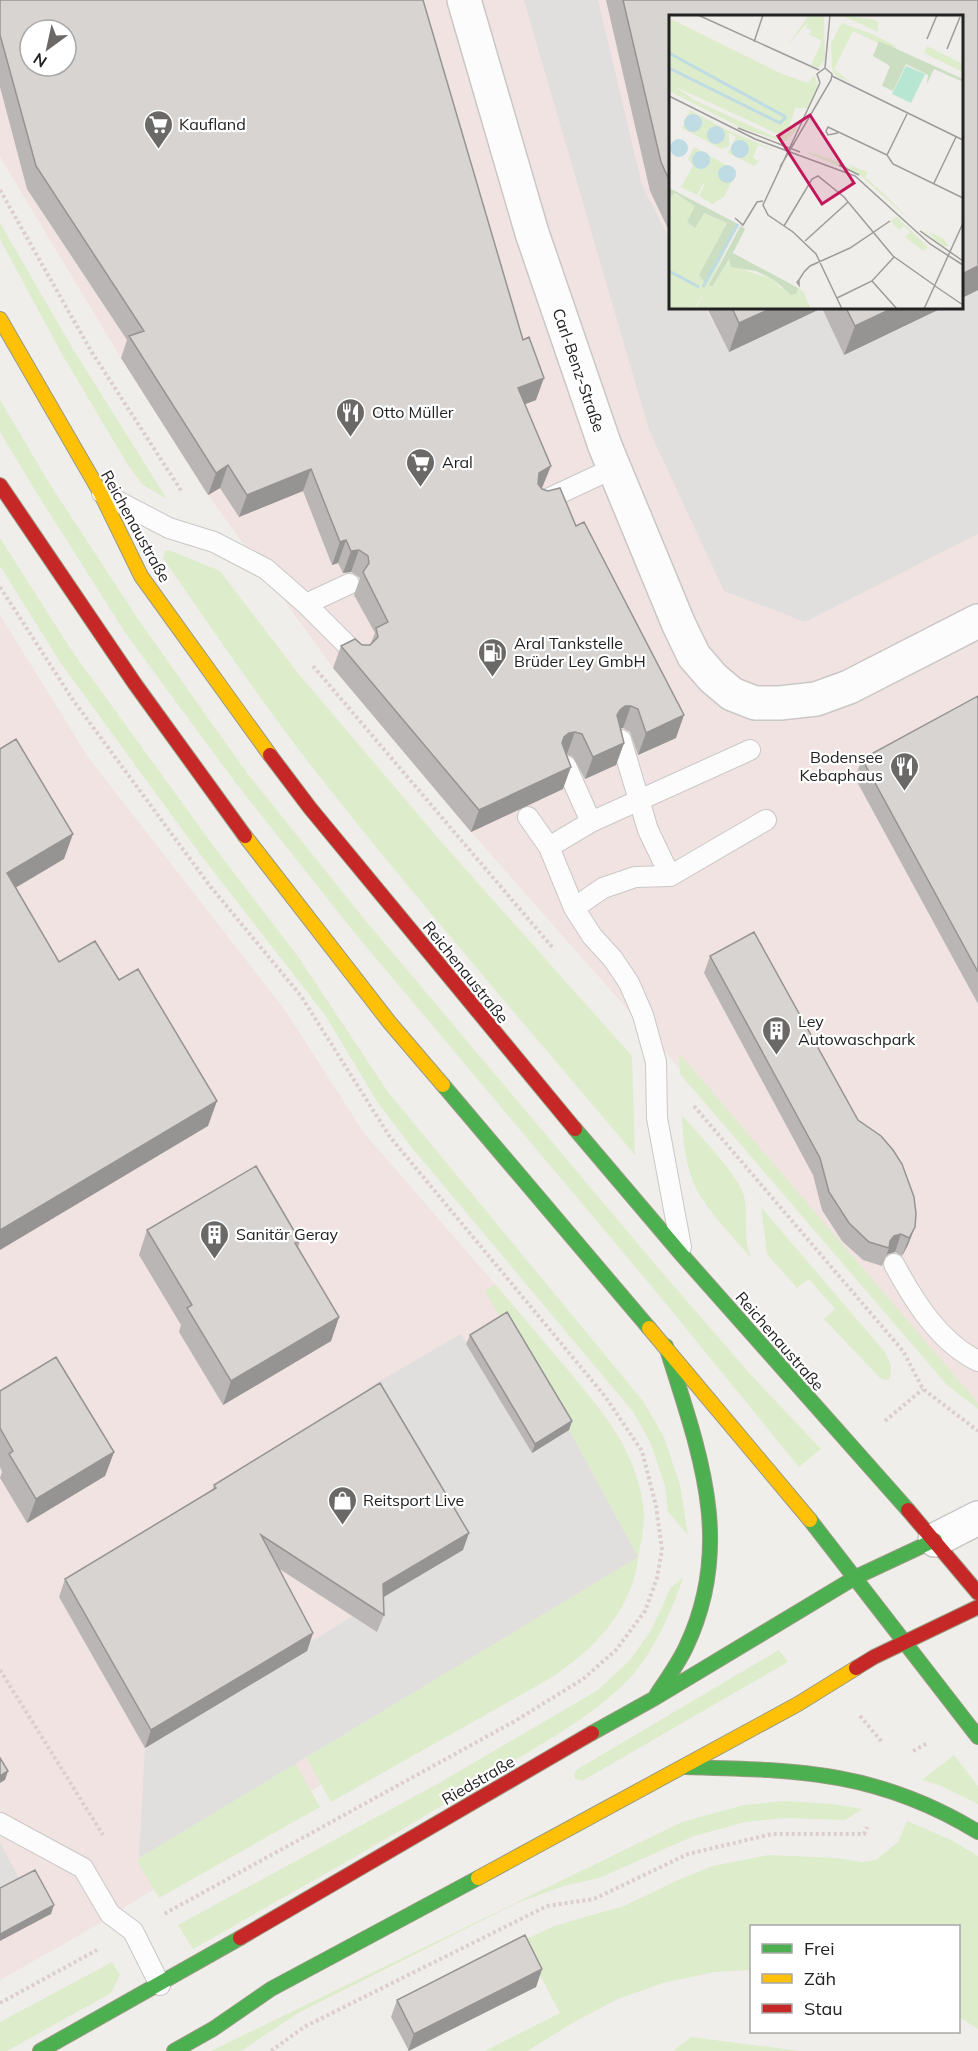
<svg xmlns="http://www.w3.org/2000/svg" width="978" height="2051" viewBox="0 0 978 2051" font-family="Mulish,sans-serif">
	<rect width="100%" height="100%" fill="#f0eeeb"/>
	<path fill="#f1e3e1" fill-rule="evenodd" d="M0 0H978V1407L471 832 333 668 208 495 121 358 0 157ZM670 16H962V308H670ZM30 30H66V66H30Z
		M0 615 88 757 285 1010 364 1133 495 1284 602 1412 625 1447 638 1557 583 1622 85 1932 0 1980Z"/>
	<path fill="#ddeccb" d="M0 223 73 349 167 499 143 485 128 465 63 356 16 269 0 239Z
		M0 400 51 486 140 622 247 773 365 920 660 1270 751 1375 821 1449 799 1467 648 1282 353 931 235 782 126 634 38 495 0 432Z
		M0 538 72 651 212 844 299 958 388 1092 643 1401 664 1437 680 1485 688 1535 668 1512 665 1486 651 1444 634 1413 413 1149 378 1103 325 1015 200 854 60 662 0 566Z
		M169 550 220 571 297 672 444 845 632 1056 635 1155C528 1028 419 903 316 772 262 703 213 630 163 558L165 551Z
		M679 1053 978 1403V1409L947 1385 680 1074Z
		M682 1115C698 1134 738 1174 744 1196 749 1217 742 1240 752 1259 735 1239 715 1219 701 1197 686 1173 683 1143 682 1115Z
		M761 1207 883 1350C890 1360 894 1368 889 1379L885 1380 880 1378 824 1319 835 1309 809 1279 797 1288 767 1254Z
		M495 1284C518 1311 540 1338 563 1364 598 1407 636 1448 643 1505 646 1526 641 1540 638 1559 631 1613 592 1651 549 1679L331 1802 306 1757 638 1557 569 1430 485 1292Z
		M683 1578C671 1614 651 1658 624 1684 588 1719 542 1743 500 1770 400 1833 296 1890 193 1949L178 1925 439 1783 598 1690 629 1661 650 1632 664 1603 670 1588Z
		M779 1650 788 1662 582 1781 575 1779 574 1775 576 1770Z
		M954 1755 978 1786V1804L939 1785 922 1780Z
		M295 1763 320 1807 159 1898 138 1863 139 1858Z
		M786 1801 832 1804 863 1809 845 1820 784 1818 745 1822 694 1836 599 1878 564 1886 517 1903 298 2013 241 2051H211L682 1822 744 1805Z
		M907 1821 951 1840 978 1856V2029L959 2017 958 1926H752L751 1970 715 1972 663 1983 618 1999 576 2021 527 2051H485L560 2013 522 1941 554 1926 624 1906 676 1881 712 1866 769 1855 837 1858 862 1862 876 1860 898 1842Z
		M112 1962 120 1975 111 1993 7 2051H0V2022Z
		M691 2037 800 2051H673Z"/>
	<path fill="#e0dfde" d="M524 0H598L642 185 670 240V308H705L729 352 822 308 845 355 943 308H962V299L978 290V534L805 622 724 591 649 430Z
		M461 1334 532 1453 569 1430 638 1557 139 1858 145 1748 352 1616 360 1621 377 1601 462 1550 366 1389Z
		M0 1842 22 1884 0 1896Z"/>
	<g fill="none" stroke-linecap="round" stroke-linejoin="round">
		<defs>
			<path id="lane" d="M102 493 169 528 214 542 266 569 306 604 358 656
				M541 502 614 468
				M306 604 349 584
				M621 740 648 830 670 876
				M566 766 591 822
				M528 817 549 847 574 908 592 936 613 959 629 983 643 1015 656 1062 657 1118 681 1247
				M549 847 591 822 750 750
				M574 908 603 888 635 877 670 876 766 820
				M894 1264C914 1301 939 1342 978 1361
				M0 1823 83 1868 110 1914 133 1931 160 1985"/>
			<path id="street" d="M464 0 532 233 605 446 679 625 694 656 713 678 732 694 755 703H780L816 699 849 687 978 621
				M935 1540 978 1518"/>
			<path id="fast" d="M443 1085 649 1328
				M575 1129 682 1255 908 1510
				M810 1520 978 1737
				M657 1694C667 1679 678 1664 686 1647 736 1542 698 1449 666 1346
				M592 1733 655 1698 856 1577 935 1540
				M685 1767C798 1770 878 1771 978 1832
				M40 2051 240 1938
				M174 2051 213 2029 271 1989 478 1878"/>
			<path id="slow" d="M0 319 100 492 141 576 270 755
				M245 836 390 1023 443 1085
				M649 1328 810 1520
				M478 1878 798 1704 856 1668"/>
			<path id="jam" d="M0 485 135 684 245 836
				M270 755 310 808 575 1129
				M908 1510 978 1593
				M856 1668 874 1657 978 1607
				M240 1938 592 1733"/>
		</defs>
		<use href="#lane" stroke="#c9c8c7" stroke-width="22"/>
		<use href="#street" stroke="#c9c8c7" stroke-width="36"/>
		<use href="#fast" stroke="#999a82" stroke-width="16"/>
		<use href="#slow" stroke="#999a82" stroke-width="16"/>
		<use href="#jam" stroke="#999a82" stroke-width="16"/>
		<path stroke="#dccecd" stroke-width="4" stroke-dasharray="3 3" stroke-linecap="butt" d="M0 190 91 351 182 492
			M0 587 73 700 210 886 301 996 390 1137 604 1395 642 1451 656 1506 662 1550 657 1578 645 1611 616 1650 583 1679 515 1721 164 1914
			M313 666 553 948
			M694 1106 903 1351 923 1389 978 1431
			M885 1421 923 1389
			M0 1670 103 1835
			M860 1716 882 1742
			M913 1751 928 1743
			M0 2003 97 1950
			M271 2051 304 2027 547 1906 594 1899 688 1854 772 1834H864L867 1827"/>
		<use href="#lane" stroke="#fdfcfc" stroke-width="20"/>
		<use href="#street" stroke="#fdfcfc" stroke-width="33"/>
		<use href="#fast" stroke="#4caf50" stroke-width="14"/>
		<use href="#slow" stroke="#ffc107" stroke-width="14"/>
		<use href="#jam" stroke="#c62828" stroke-width="14"/>
	</g>
	<path fill="#b9b6b5" d="M0 0 536 400 525 404 542 488V489L576 526 676 738 638 755 630 732 623 728H621L624 743 616 765 585 779 573 757 566 754 563 789 471 832 333 668 341 646 370 645 375 633 354 595 360 578 351 572 343 573 338 563 332 565 303 491 239 517 220 488 208 495 121 358 127 340 27 189 0 87Z
		M606 0H978V290L962 298 670 16V233L650 191Z
		M707 308H942L844 355 822 308 729 352Z
		M978 696V1004L855 778 862 759Z
		M710 956 858 1120 914 1197 908 1245 902 1256 895 1252 888 1254 886 1256 882 1266 863 1260 842 1241 822 1210 813 1175 704 973Z
		M147 1230 300 1241 298 1248 339 1317 331 1341 223 1405 179 1332 181 1325 139 1255Z
		M470 1335 572 1421 569 1430 532 1453 466 1344Z
		M0 1391 114 1452 105 1476 27 1523 0 1478 2 1472 0 1467Z
		M214 1485 463 1550 383 1597 384 1615 377 1632 278 1568 313 1633 307 1651 145 1748 59 1597 65 1579 212 1491Z
		M542 1969 536 1987 409 2051 391 2017 397 2000Z"/>
	<path fill="#969493" d="M978 266V290L962 298V274Z
		M772 308H822L729 352 739 323Z
		M893 308H942L844 355 855 326Z
		M544 378 536 400 510 410 518 388Z
		M228 465 220 488 208 495 216 473Z
		M551 466 542 488 531 496 539 473Z
		M311 469 303 491 239 517 247 495Z
		M346 540 338 563 332 565 340 542Z
		M359 550 351 572 343 573 351 551Z
		M625 706H631L623 728 617 729V715L620 710Z
		M684 715 676 738 638 755 646 733Z
		M575 732 567 754 556 759 564 737 569 733Z
		M624 743 616 765 585 779 593 757Z
		M571 767 563 789 471 832 479 810Z
		M73 834 64 859 0 897 7 873Z
		M217 1101 208 1126 0 1250V1230Z
		M915 1227 908 1245 902 1256 909 1238Z
		M901 1234 895 1252 888 1254 886 1256 889 1248 890 1241 894 1236Z
		M339 1317 331 1341 223 1405 231 1381Z
		M572 1421 569 1430 532 1453 535 1444Z
		M114 1452 105 1476 27 1523 36 1499Z
		M469 1533 463 1550 377 1601 383 1584Z
		M313 1633 307 1651 145 1748 151 1730Z
		M8 1771 5 1780 0 1783V1776Z
		M54 1905 51 1914 0 1941V1934Z
		M542 1969 536 1987 408 2051 414 2034Z"/>
	<path fill="#d7d4d2" stroke="#969493" stroke-width="1.5" fill-rule="evenodd" d="M0 0H423L523 340 529 337 544 378 518 388 551 466 539 473 538 484 542 489 548 491 560 488 576 526 584 522 684 715 646 733 638 709 631 706H625L620 710 617 715 624 743 593 757 582 734 575 732 569 733 564 737 562 743 571 767 479 810 341 646 355 639 362 645H370L378 637 376 628 388 622 363 572 369 563 368 556 359 550 351 551 346 540 340 542 311 469 247 495 228 465 216 473 129 336 144 331 36 166 0 35ZM30 30H66V66H30Z
		M623 0H978V266L962 274V16H670V182L661 162Z
		M732 308H772L739 323Z
		M846 308H893L855 326Z
		M978 696V972L862 759Z
		M16 739 73 834 7 873 59 962 95 941 119 980 138 969 217 1101 0 1230V749Z
		M754 932 858 1120 881 1136 893 1150 902 1164 914 1197 916 1214 915 1227 909 1238 901 1234 894 1236 890 1241 889 1248 869 1242 849 1223 829 1192 820 1158 710 956Z
		M256 1166 300 1241 295 1243 339 1317 231 1381 187 1308 192 1305 147 1230Z
		M507 1312 572 1421 535 1444 470 1335Z
		M56 1357 114 1452 36 1499 9 1454 13 1451 0 1428V1391Z
		M380 1383 469 1533 383 1584 384 1615 261 1535 313 1633 151 1730 65 1579 216 1488 214 1485Z
		M0 1758 8 1771 0 1776Z
		M35 1870 54 1905 0 1934V1888Z
		M525 1935 542 1969 414 2034 397 2000Z"/>
	<defs>
		<symbol id="supermarket-pin" viewBox="-11 -11 22 30"><path d="M0 17L-7.5 6A9.5 9.5 0 1 1 7.5 6Z" fill="#6a6968" stroke="#fff"/><path d="M-6-5.5h2.5l.6 2H6L4.5 2H-2.5L-4.4-4H-6ZM-1.5 3.2a1.3 1.3 0 1 0 .1 0ZM3 3.2a1.3 1.3 0 1 0 .1 0Z" fill="#fff"/></symbol>
		<symbol id="restaurant-pin" viewBox="-11 -11 22 30"><path d="M0 17L-7.5 6A9.5 9.5 0 1 1 7.5 6Z" fill="#6a6968" stroke="#fff"/><path d="M-5-6h1v4h1v-4h1v4h1v-4h1v5L-1.5 .5V6h-2V.5L-5-1ZM5-6V6H3V1.5H1.5Q1.5-4 5-6Z" fill="#fff"/></symbol>
		<symbol id="fuel-pin" viewBox="-11 -11 22 30"><path d="M0 17L-7.5 6A9.5 9.5 0 1 1 7.5 6Z" fill="#6a6968" stroke="#fff"/><path d="M-5.5-6h7V0h2V4h1.3V-2.5L3-4.5l.8-.8L6-3V5H2.5V1h-1V6h-7ZM-4.2-4.7v3.2H.2V-4.7Z" fill="#fff"/></symbol>
		<symbol id="building-pin" viewBox="-11 -11 22 30"><path d="M0 17L-7.5 6A9.5 9.5 0 1 1 7.5 6Z" fill="#6a6968" stroke="#fff"/><path d="M-4-6H4V6H1V3H-1V6H-4ZM-2.5-4.3h1.7v1.8h-1.7ZM.8-4.3h1.7v1.8H.8ZM-2.5-1h1.7V.8h-1.7ZM.8-1h1.7V.8H.8Z" fill="#fff"/></symbol>
		<symbol id="shop-pin" viewBox="-11 -11 22 30"><path d="M0 17L-7.5 6A9.5 9.5 0 1 1 7.5 6Z" fill="#6a6968" stroke="#fff"/><path d="M-5-2.5h2.3a2.7 3.5 0 0 1 5.4 0H5L5.5 6h-11ZM-1.5-2.5h3a1.5 2.3 0 0 0-3 0Z" fill="#fff"/></symbol>
	</defs>
	<g fill-rule="evenodd">
		<use href="#supermarket-pin" x="142" y="108" width="33" height="45"/>
		<use href="#restaurant-pin" x="334" y="396" width="33" height="45"/>
		<use href="#supermarket-pin" x="404" y="446" width="33" height="45"/>
		<use href="#fuel-pin" x="476" y="636" width="33" height="45"/>
		<use href="#restaurant-pin" x="888" y="750" width="33" height="45"/>
		<use href="#building-pin" x="760" y="1014" width="33" height="45"/>
		<use href="#building-pin" x="198" y="1218" width="33" height="45"/>
		<use href="#shop-pin" x="326" y="1484" width="33" height="45"/>
	</g>
	<g text-anchor="middle" stroke-width="4.5" stroke-linejoin="round" paint-order="stroke">
		<g font-size="16" fill="#222" stroke="#fff" text-anchor="start">
			<text x="179" y="130">Kaufland</text>
			<text x="372" y="418">Otto Müller</text>
			<text x="442" y="468">Aral</text>
			<text x="514" y="649">Aral Tankstelle<tspan x="514" dy="18">Brüder Ley GmbH</tspan></text>
			<text x="883" y="763" text-anchor="end">Bodensee<tspan x="883" dy="18">Kebaphaus</tspan></text>
			<text x="798" y="1027">Ley<tspan x="798" dy="18">Autowaschpark</tspan></text>
			<text x="236" y="1240">Sanitär Geray</text>
			<text x="363" y="1506">Reitsport Live</text>
		</g>
		<g font-size="16" fill="#222" stroke="#fff">
			<text transform="translate(579 370) rotate(71)" y="6">Carl-Benz-Straße</text>
			<text transform="translate(136 526) rotate(61)" y="6">Reichenaustraße</text>
			<text transform="translate(466 972) rotate(51)" y="6">Reichenaustraße</text>
			<text transform="translate(780 1341) rotate(49)" y="6">Reichenaustraße</text>
			<text transform="translate(478 1780) rotate(-30)" y="6">Riedstraße</text>
		</g>
	</g>
	<g transform="translate(669 15)">
		<rect width="294" height="294" fill="#f0eeeb"/>
		<path d="M140 0 155 2 156 45 149 53 142 50 153 26 135 17 140 19 143 15 137 13 139 7 118 31ZM172 0 203 4 209 7V17ZM0 3 113 59 139 68 145 60 149 70 139 93H126L119 116 111 120 7 72 25 85 104 121 118 119 127 105V115L116 127 72 113 0 76ZM173 8 203 19 229 32 220 33 184 16 165 54 183 68 166 60 163 53 162 28ZM258 31 294 49V57L255 38ZM21 95 58 115 112 138 89 130 84 143 90 146 85 151 59 138 67 122 60 118V132L52 133 56 136 13 113ZM21 99 32 104 24 117 17 113V103ZM43 112 54 115 51 127 39 124ZM67 126 79 131 75 142 64 138ZM25 132 68 156 55 182 43 189 30 181 36 169 35 167 28 180 12 172 24 151 19 144ZM31 137 41 144 33 154 24 146ZM55 151 66 157 60 168 49 162ZM134 136 147 139 169 147 185 155 178 149 199 157 196 162 214 178 248 212 267 225 259 216 275 224 280 231H274L257 220 191 160ZM4 178 27 191 22 200 28 205 34 198 58 208 30 260 36 268 69 209 40 271 43 272 60 244 78 256 106 265 110 272 128 278 129 273 134 276 142 294H26L39 270 25 294H0V183ZM228 202 260 233 270 241 258 232 254 236 236 222 241 217 235 211 230 215 221 206Z" fill="#ddeccb" fill-rule="evenodd"/>
		<path d="M210 26 294 64V67L265 54 258 69 259 60 237 49 224 76 213 71 221 51 204 41ZM0 173 69 209 36 268 30 260 58 208 35 198 26 213 21 209 18 207 26 191 6 178 0 183ZM72 210 76 214 64 238 129 273 128 278 122 280 105 265 87 256 62 252 60 244 43 272 40 270Z" fill="#cbdec1"/>
		<path d="M237 51 256 59 242 88 223 79Z" fill="#b7e6d2"/>
		<path d="M15 108a9 9 0 1 1 18 0a9 9 0 1 1-18 0ZM38 120a9 9 0 1 1 18 0a9 9 0 1 1-18 0ZM1 133a9 9 0 1 1 18 0a9 9 0 1 1-18 0ZM62 134a9 9 0 1 1 18 0a9 9 0 1 1-18 0ZM23 145a9 9 0 1 1 18 0a9 9 0 1 1-18 0ZM49 159a9 9 0 1 1 18 0a9 9 0 1 1-18 0Z" fill="#bfdbe3"/>
		<path fill="none" stroke="#bfdbe3" stroke-width="3" d="M0 38 117 102M0 53 111 108 117 102M0 256 30 272M34 272 69 209"/>
		<path fill="none" stroke="#9e9c9b" stroke-width="1.5" d="M29 0 150 55M258 24 268 0M85 27 94 0M278 34 291 2M156 53 161 0M163 61 294 125M151 68 94 190 99 200 124 217 147 239 173 294M151 68 148 59 156 53M0 81 86 124 186 161 261 229 294 250M69 113 131 137M169 118 159 120 157 116 159 112 218 140M218 140 224 149 294 183M218 140 238 99M170 150 190 160M111 152 162 65 163 59 156 53M265 168 287 122M66 203 74 210 88 187 94 186M115 211 143 164 149 161 175 182 224 241 265 270M251 216 294 246M136 226 179 187M130 265V270L128 267 130 265 135 257 141 251 181 233 221 206M203 266 228 294M266 271 294 290M168 283 203 266 225 242M255 294 294 208"/>
		<path fill="#c2185b" fill-opacity="0.15" stroke="#c2185b" stroke-width="3" d="M141 100 185 168 153 189 109 121Z"/>
		<rect width="294" height="294" fill="none" stroke="#222" stroke-width="3"/>
	</g>
	<rect x="750" y="1925" width="210" height="108" fill="#ffffff" stroke="#a7a7a7" stroke-width="1.5"/>
	<rect x="762" y="1944" width="30" height="9" fill="#4caf50" stroke="#a7a7a7" stroke-width="1.5"/>
	<text x="804" y="1955" font-size="18" fill="#222222">Frei</text>
	<rect x="762" y="1974" width="30" height="9" fill="#ffc107" stroke="#a7a7a7" stroke-width="1.5"/>
	<text x="804" y="1985" font-size="18" fill="#222222">Zäh</text>
	<rect x="762" y="2004" width="30" height="9" fill="#c62828" stroke="#a7a7a7" stroke-width="1.5"/>
	<text x="804" y="2015" font-size="18" fill="#222222">Stau</text>
	<g transform="translate(48 48) rotate(213)"><circle r="28" fill="#ffffff" stroke="#a7a7a7" stroke-width="1.5"/>
	<path d="M0-4.5L10 22L0 15L-10 22Z" fill="#6a6968"/>
	<text y="-9" font-size="16" font-weight="bold" text-anchor="middle" fill="#222222">N</text>
	</g>
</svg>
